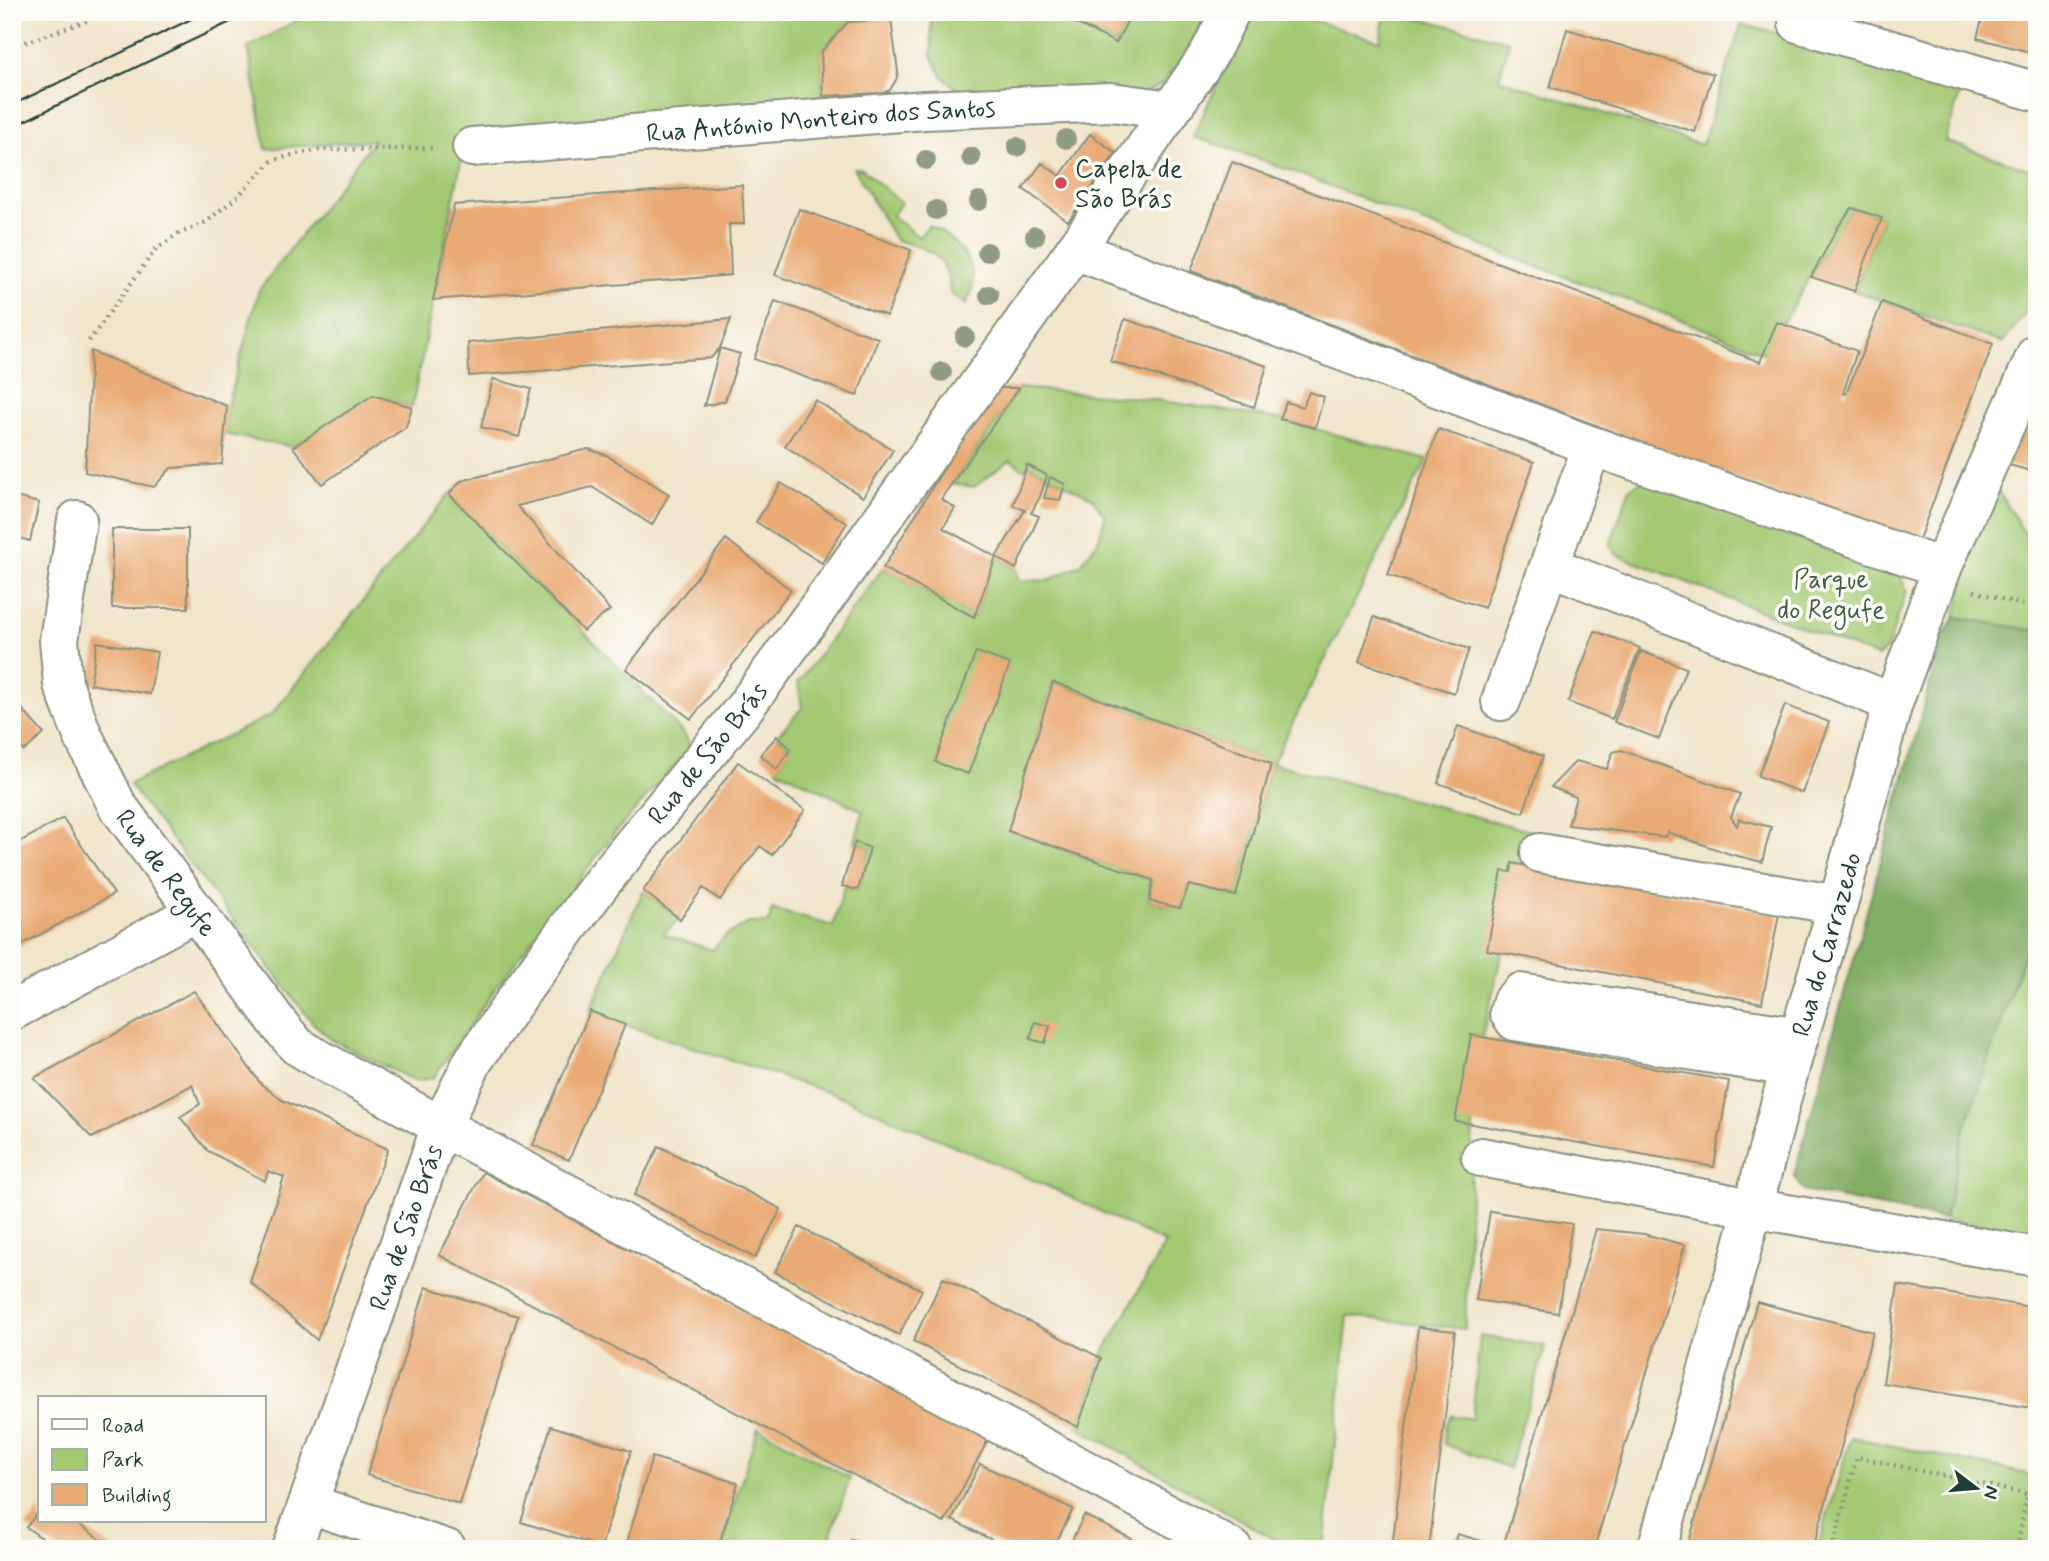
<svg xmlns="http://www.w3.org/2000/svg" width="2049" height="1561" viewBox="0 0 2049 1561" font-family="Mynerve,sans-serif">
	<rect width="100%" height="100%" fill="#fdfcf7"/>
	<filter id="ink" filterUnits="userSpaceOnUse"><feTurbulence type="fractalNoise" baseFrequency=".0143" numOctaves="2"/><feDisplacementMap in="SourceGraphic" scale="14" xChannelSelector="R" yChannelSelector="G"/><feConvolveMatrix kernelMatrix="1 2 1 2 8 2 1 2 1" color-interpolation-filters="sRGB"/></filter>
	<filter id="wash" filterUnits="userSpaceOnUse"><feTurbulence type="fractalNoise" baseFrequency=".00686" numOctaves="4" result="noise"/><feDisplacementMap in="SourceGraphic" scale="28" xChannelSelector="R" yChannelSelector="G"/><feGaussianBlur stdDeviation="1.57" result="paint"/><feColorMatrix in="noise" values="0 0 0 0 0 0 0 0 0 0 0 0 0 0 0 0 0 1.4 0 .05"/><feComposite in="paint" operator="in"/></filter>
	<g filter="url(#wash)">
		<rect width="100%" height="100%" fill="#f1e5ca"/>
		<path fill="#a3c973" stroke="#618354" stroke-width="2" fill-rule="evenodd" d="M311 12H890L891 19 848 22 821 52 823 96 729 109 467 132 412 407 373 396 293 447 224 434 227 406 259 290 374 140 266 149 248 48Z
			M919 12H1053L1116 43 1126 22 1107 12H1213L1179 63 1161 85 1137 97 983 94 956 88 942 76 932 56 931 16 920 17Z
			M1250 12H1286L1380 41 1385 12H1395L1509 41 1499 79 1702 145 1741 25C1816 40 1890 65 1962 88L1945 141 2037 172V299L2002 343 1854 291 1882 218 1852 208C1819 254 1796 306 1764 353 1676 316 1585 285 1496 251 1395 213 1296 169 1193 137Z
			M854 168 862 169 901 203 892 216 919 237 929 225C952 237 978 259 972 289 971 294 968 300 966 305L950 293C948 253 929 249 895 240Z
			M1019 388 1149 399 1280 419 1427 460 1272 763 1538 833 1527 865 1513 863 1502 953 1482 1037 1471 1035 1473 1124 1465 1329 1348 1316 1324 1549H1291L1078 1427 1101 1358 1165 1243 1056 1190 842 1097 625 1025 590 1011 643 891 680 919 663 934 712 950 727 935 749 923H768L772 909 833 926 844 887 858 890 870 848 855 842 863 811 777 769 790 749 777 736 802 708 798 683 883 568 974 617 996 557 1016 569 1018 580 1048 581 1081 564 1098 541 1105 517 1093 498 1027 465 1025 470 1010 460 974 487 952 484ZM1053 682 1252 756 1271 765 1236 896 1189 885 1179 908 1149 901 1153 880 1009 831Z
			M1991 480 2029 540H2037V631L1955 617Z
			M1642 481 1900 576 1907 590 1887 649 1878 657 1617 555 1610 545 1630 488Z
			M449 494 685 735 691 747 614 834 495 989 433 1078 415 1081 332 1040 312 1022 129 784 271 715Z
			M2037 929V1236L1945 1219 1963 1134 2027 946Z
			M1480 1336 1546 1346 1509 1468 1444 1444 1446 1424 1451 1415 1472 1419Z
			M758 1428 850 1478 826 1549H720Z
			M1851 1437 2037 1476V1549H1817Z"/>
		<path fill="#82ad65" stroke="#50754c" stroke-width="2" d="M1955 617 2037 631V929L2027 946 1963 1134 1945 1219 1803 1191 1794 1175 1943 636Z"/>
		<g id="blocks">
			<path fill="#e9aa74" d="M1053 12H1107L1127 22 1116 43Z
				M1286 12H1306L1303 19Z
				M1984 12H2037V54L1977 38Z
				M891 19 898 72 896 80 890 90 883 93 823 96 821 52 848 22Z
				M1567 29 1713 74 1695 132 1550 87Z
				M1090 134 1116 153 1068 221 1023 189 1042 163 1060 176Z
				M1232 162 1760 362 1777 322 1857 351 1843 393 1846 394 1882 302 1993 344 1916 547 1191 271Z
				M742 185 744 224H729L731 275 433 300 454 205Z
				M1852 208 1882 218 1854 291 1811 277 1838 227Z
				M799 209 911 250 887 316 775 275Z
				M775 301 878 338 857 396 754 359Z
				M731 319 720 348 711 358 469 376 468 343Z
				M1125 319 1267 366 1254 407 1110 361Z
				M720 348 740 354 725 401 704 406Z
				M91 351 227 406 222 464 171 468 154 487 85 472Z
				M2037 370V473L2006 464Z
				M493 379 531 389 519 437 481 427Z
				M1000 388H1019L941 499 955 508 943 528 996 557 1025 510 1013 505 1027 465 1047 475 1040 497 1031 513 1039 516 1016 569 996 557 974 617 883 568 952 455Z
				M1309 392 1324 397 1315 428 1280 419 1286 402 1303 407Z
				M373 395 412 407 406 427 322 484 293 447Z
				M815 400 893 450 863 497 785 446Z
				M1438 429 1534 462 1484 608 1388 575Z
				M588 449 606 455 669 494 652 525 592 487 517 506 610 610 583 631 449 494 461 481Z
				M1050 477 1065 484 1060 500 1044 498Z
				M781 483 847 523 822 563 756 522Z
				M12 496 39 503 30 541 12 536Z
				M112 529H188V608H112Z
				M726 539 791 590 691 719 626 669Z
				M1374 617 1469 649 1454 693 1359 662Z
				M1595 631 1640 648 1612 719 1568 702Z
				M97 642 157 652 150 694 90 684Z
				M1641 651 1686 668 1659 739 1614 722Z
				M976 652 1010 664 968 774 935 762Z
				M1053 682 1252 756 1271 764 1236 896 1189 885 1180 908 1149 901 1153 880 1008 831Z
				M12 698 44 734 24 751 12 737Z
				M1785 705 1829 722 1802 793 1758 776Z
				M1458 726 1543 756 1523 813 1438 783Z
				M777 736 791 749 777 769 760 755Z
				M1621 750 1740 794 1731 817 1737 826 1739 819 1771 827 1762 862 1730 854 1667 832 1665 837 1568 825 1576 797 1551 787 1576 761 1607 769 1613 752Z
				M738 762 805 810 772 855 760 846 720 900 703 888 680 919 643 891Z
				M63 818 114 894 12 950V846Z
				M855 842 870 848 858 890 842 886Z
				M1512 863 1779 914 1762 1003 1487 950 1502 871 1511 872Z
				M194 991 261 1084 282 1100 388 1149 317 1340 250 1282 284 1177 268 1171 265 1181 208 1151 180 1117 200 1104 192 1085 92 1138 34 1078Z
				M590 1011 625 1025 569 1160 533 1145Z
				M1035 1022 1050 1026 1045 1043 1030 1039Z
				M1471 1035 1729 1081 1714 1167 1455 1121Z
				M659 1146 781 1209 755 1258 634 1195Z
				M483 1172 988 1440 944 1523 439 1255Z
				M1490 1211 1572 1224 1558 1313 1476 1300Z
				M799 1227 922 1290 899 1335 775 1272Z
				M1596 1229 1644 1234 1685 1245 1594 1549H1452L1457 1534 1503 1547Z
				M943 1278 1101 1358 1078 1427 913 1341Z
				M1898 1285 2037 1308V1409L1883 1383Z
				M426 1287 518 1316 459 1504 367 1475Z
				M1757 1302 1873 1332 1813 1549H1687Z
				M1418 1327 1455 1331 1443 1433 1429 1549H1392Z
				M551 1426 631 1451 601 1547 521 1522Z
				M652 1457 738 1483 718 1549H625Z
				M980 1464 1073 1509 1053 1549H1010L952 1520Z
				M40 1510V1521H74L114 1549H58L26 1527Z
				M1084 1515 1136 1541 1133 1549H1068Z
				M851 1539 880 1548V1549H848Z"/>
		</g>
	</g>
	<g filter="url(#ink)">
		<use href="#blocks" fill-opacity="0" stroke="#88917f" stroke-width="2"/>
		<g fill="none" stroke-linecap="round" stroke-linejoin="round">
			<defs>
				<g id="minor">
					<path d="M1801 12 1798 23 2037 92"/>
					<path id="s1" d="M472 147 925 110 1111 102 1171 110"/>
					<path d="M1075 250 1592 446 1942 568"/>
					<path id="s2" d="M77 520 59 640 63 684 83 736 117 805 281 1027 297 1046 319 1059 441 1126 1233 1549"/>
					<path d="M1550 566 1893 703"/>
					<path d="M1501 701 1592 446"/>
					<path d="M1540 853 1838 905"/>
					<path d="M12 1011 196 912"/>
					<path d="M1790 1067 1515 1021 1509 1012 1512 1001 1520 993 1799 1037"/>
					<path d="M1481 1157 1752 1208 2037 1257"/>
					<path d="M309 1504 447 1549"/>
					<path id="s3" d="M1657 1549 1740 1256 1790 1067 1841 894 1893 703 1942 568 2037 353"/>
				</g>
				<g id="tertiary">
					<path id="s4" d="M292 1549 441 1126 473 1061 526 985 602 882 742 711 832 589 1075 250 1171 110 1209 54 1230 12"/>
				</g>
			</defs>
			<use href="#minor" stroke="#88917f" stroke-width="42"/>
			<use href="#tertiary" stroke="#88917f" stroke-width="42"/>
			<path stroke="#88917f" stroke-width="4.5" stroke-dasharray="2 5" stroke-linecap="butt" d="M12 47 112 12
				M89 341 156 249 178 234 206 222 238 196 272 161 296 154 319 150 437 148
				M1974 591 2037 609
				M1832 1549 1857 1457 2027 1494 2017 1549"/>
			<use href="#minor" stroke="#fff" stroke-width="38"/>
			<use href="#tertiary" stroke="#fff" stroke-width="38"/>
			<path stroke="#1f3d34" stroke-width="2" d="M12 105 206 12
				M12 127 251 12"/>
		</g>
		<g fill="#909c80">
			<circle cx="1066" cy="139" r="10"/>
			<circle cx="1017" cy="147" r="10"/>
			<circle cx="971" cy="157" r="10"/>
			<circle cx="926" cy="160" r="10"/>
			<circle cx="979" cy="201" r="10"/>
			<circle cx="936" cy="210" r="10"/>
			<circle cx="1035" cy="236" r="10"/>
			<circle cx="987" cy="252" r="10"/>
			<circle cx="989" cy="295" r="10"/>
			<circle cx="965" cy="337" r="10"/>
			<circle cx="942" cy="372" r="10"/>
		</g>
	</g>
	<circle fill="#d1495b" stroke="#fdfcf7" stroke-width="2.5" cx="1061" cy="183" r="7"/>
	<g text-anchor="middle" stroke-width="7" stroke-linejoin="round" paint-order="stroke">
		<g font-size="26" fill="#1f3d34" stroke="#fdfcf7">
			<text dy="9" stroke="none"><textPath href="#s1" startOffset="350">Rua António Monteiro dos Santos</textPath></text>
			<text dy="9" stroke="none"><textPath href="#s4" startOffset="908">Rua de São Brás</textPath></text>
			<text dy="9" stroke="none"><textPath href="#s2" startOffset="382">Rua de Regufe</textPath></text>
			<text dy="9" stroke="none"><textPath href="#s3" startOffset="628">Rua do Carrazedo</textPath></text>
			<text dy="9" stroke="none"><textPath href="#s4" startOffset="341">Rua de São Brás</textPath></text>
		</g>
		<g font-size="26" fill="#1f3d34" stroke="#fdfcf7" text-anchor="start">
			<text x="1075" y="177">Capela de<tspan x="1075" dy="30">São Brás</tspan></text>
		</g>
		<g font-size="26" fill="#406044" stroke="#fdfcf7">
			<text x="1831" y="588">Parque<tspan x="1831" dy="30">do Regufe</tspan></text>
		</g>
	</g>
	<rect width="2049" height="1561" fill="none" stroke="#fdfcf7" stroke-width="42"/>
	<rect x="38" y="1396" width="228" height="126" fill="#fdfcf7" stroke="#a4b0a9" stroke-width="2"/>
	<rect x="52" y="1419" width="35" height="10" fill="#ffffff" stroke="#a4b0a9" stroke-width="2"/>
	<text x="102" y="1432" font-size="21" fill="#1f3d34">Road</text>
	<rect x="52" y="1449" width="35" height="21" fill="#a3c973" stroke="#a4b0a9" stroke-width="2"/>
	<text x="102" y="1466" font-size="21" fill="#1f3d34">Park</text>
	<rect x="52" y="1484" width="35" height="21" fill="#e9aa74" stroke="#a4b0a9" stroke-width="2"/>
	<text x="102" y="1502" font-size="21" fill="#1f3d34">Building</text>
	<g transform="translate(1976 1488) rotate(106)" stroke="#fdfcf7" stroke-width="5" paint-order="stroke">
	<path d="M0-5L12 26L0 18L-12 26Z" fill="#1f3d34"/>
	<text y="-10" font-size="19" font-weight="bold" text-anchor="middle" fill="#1f3d34">N</text>
	</g>
</svg>
